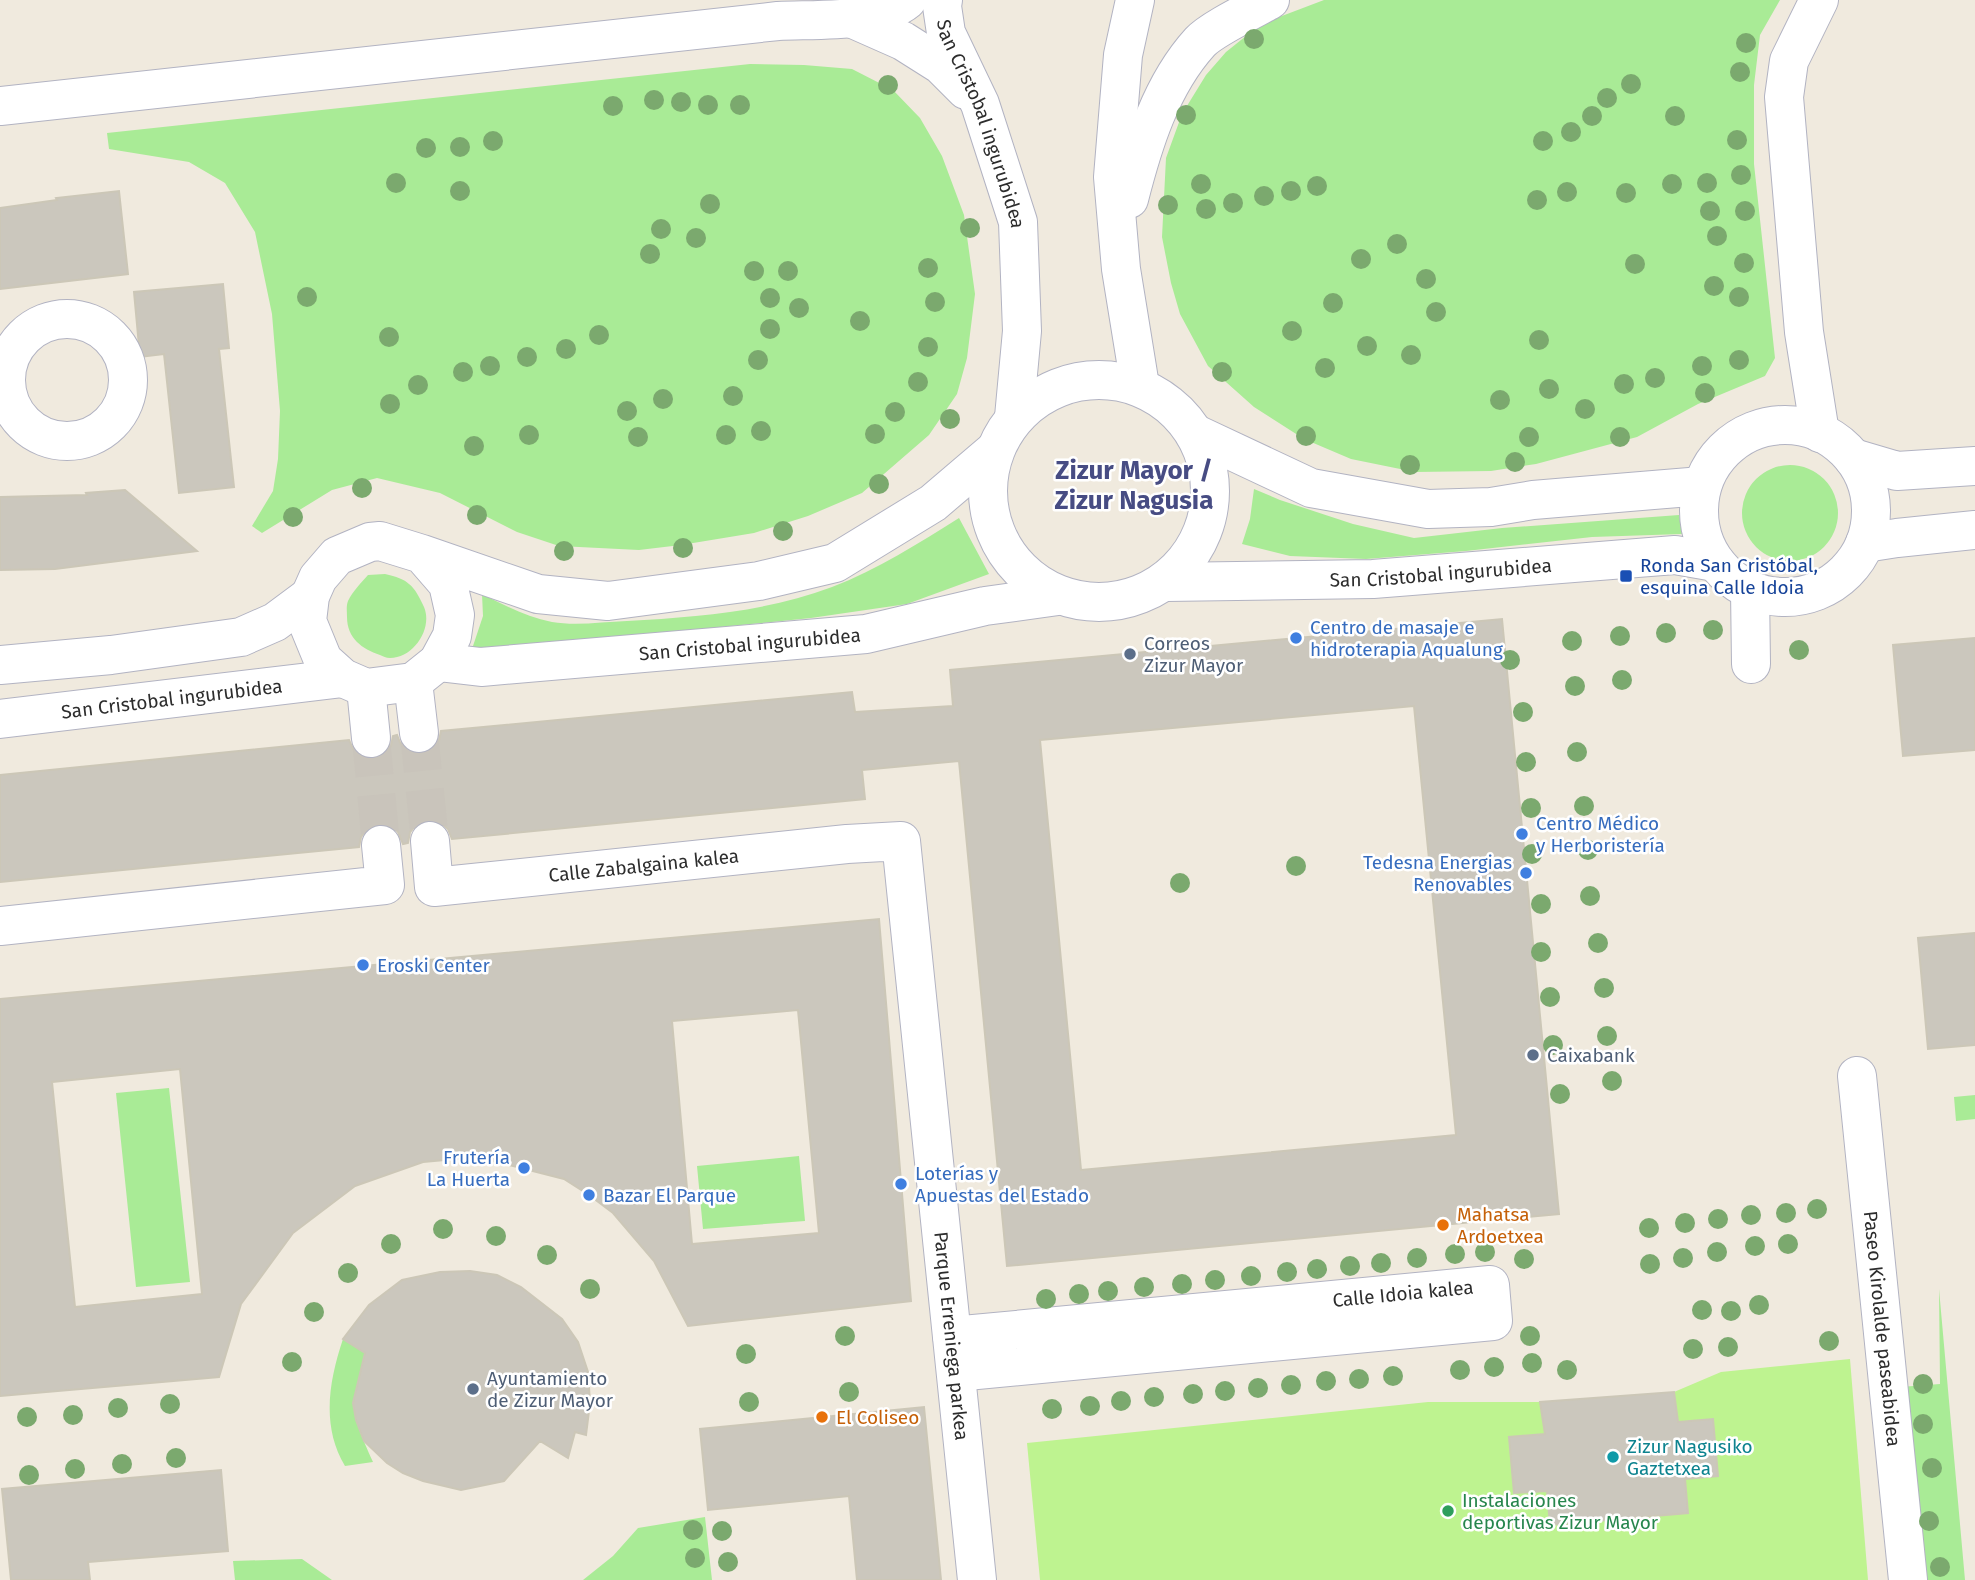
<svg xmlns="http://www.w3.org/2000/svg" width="1975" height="1580" viewBox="0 0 1975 1580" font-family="'Fira Sans',sans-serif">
	<rect width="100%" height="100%" fill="#f0eade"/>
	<path fill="#a9eb96" d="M1324 0H1780L1760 35 1754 85V164L1775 358 1765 376 1698 404 1637 437 1536 464 1491 471 1415 472 1351 459 1304 439 1254 407 1208 366 1180 314 1171 283 1162 237 1166 158 1182 114 1206 75 1226 52 1261 24Z
		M750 64 804 65 852 69 893 90 920 118 942 156 964 215 975 294 967 358 957 394 929 435 862 493 808 516 754 533 681 545 639 550 559 546 517 532 440 493 377 478 332 490 262 533 252 526 273 491 278 459 280 411 272 314 255 232 225 183 189 162 109 149 107 133Z
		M1742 513a48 48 0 1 1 96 0a48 48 0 1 1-96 0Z
		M1254 489 1280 500 1353 524 1414 538 1502 528 1679 515 1682 534 1592 537 1466 551 1366 559 1290 556 1242 544 1250 519Z
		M959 518 989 574 907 604 811 618 471 652 483 616 482 594C504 605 527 617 552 622 575 626 603 622 627 621 696 617 766 612 832 587 877 570 919 543 959 518Z
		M385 574C408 579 414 585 424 607 433 628 414 658 390 658 386 658 383 656 380 655 362 649 347 638 347 617 347 612 346 606 348 601 353 591 361 583 368 575Z
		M169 1088 190 1282 136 1287 116 1093Z
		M1975 1095V1119L1956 1121 1954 1097Z
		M799 1156 805 1221 703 1229 697 1166Z
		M1939 1289 1965 1580H1923L1900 1387 1940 1384Z
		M343 1339 368 1355C347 1404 352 1415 373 1462L345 1466C321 1426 329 1381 343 1339Z
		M705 1517 712 1580H583L613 1556 638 1528Z
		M302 1559 332 1580H235L233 1561Z"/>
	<path fill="#bef390" d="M1850 1359 1868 1580H1040L1027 1443 1428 1402H1540L1674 1392 1721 1372Z"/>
	<path fill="#cbc7bd" stroke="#ccc7b7" stroke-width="2" fill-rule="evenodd" d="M119 191 128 274 0 289V208L57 200 56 198Z
		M223 284 229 348 219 349 234 487 179 493 164 354 140 357 134 292Z
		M125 490 197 551 55 569 0 570V497L87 495 86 493Z
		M1502 619 1559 1214 1007 1266 959 761 862 770 865 799 452 839 448 829 440 822 427 819 417 824 410 832 408 843 403 844 398 832 391 825 380 823 368 828 361 837 359 847 0 882V775L349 740 354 751 363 758 372 760 384 755 391 746 393 736 397 735 401 745 410 753 421 755 433 750 439 741 441 731 852 692 855 712 953 706 950 670ZM1414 706 1456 1135 1081 1170 1040 740Z
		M1975 638V750L1903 756 1893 645Z
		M879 919 911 1301 688 1326 654 1261 613 1213 589 1195 564 1179 489 1160 456 1159 423 1162 355 1186 293 1233 241 1304 219 1377 0 1396V999ZM798 1010 819 1233 692 1244 672 1021ZM180 1069 202 1294 75 1307 52 1082Z
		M1975 933V1045L1928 1049 1918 938Z
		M470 1271 497 1275 521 1287 562 1319 578 1342 588 1372 590 1403 586 1435 575 1432 568 1458 540 1441 504 1481 461 1490 423 1481 403 1473 387 1463 364 1441 356 1420 353 1403 365 1353 343 1339 369 1305 402 1280 440 1272Z
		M1674 1392 1678 1422 1713 1419 1718 1476 1685 1479 1688 1513 1550 1525 1547 1491 1514 1493 1509 1437 1545 1434 1540 1402Z
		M924 1407 941 1580H857L849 1496 708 1510 700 1429Z
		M221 1470 228 1551 88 1562 90 1580H11L2 1489Z"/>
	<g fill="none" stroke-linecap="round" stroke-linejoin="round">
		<path stroke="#c9c4bb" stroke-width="38" stroke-dasharray="38 19" stroke-linecap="butt" d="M419 733 430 841
			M371 738 381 845"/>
		<defs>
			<g id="minor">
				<path id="s1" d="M943 0 942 6 946 33 980 104 1018 222 1022 331 1014 417"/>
				<path d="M1135 0 1123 55 1113 177 1121 269 1140 386"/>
				<path d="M1819 0 1789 61 1784 97 1804 332 1820 433"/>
				<path d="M851 18 903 41 941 65 966 90"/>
				<path d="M0 106 778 21C814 19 878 24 907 0"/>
				<path d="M1129 199C1143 144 1161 85 1200 42 1212 29 1254 9 1270 0"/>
				<circle cx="67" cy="380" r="61"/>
				<circle cx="1099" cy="491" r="111"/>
				<circle cx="1785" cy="511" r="86"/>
				<path d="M1196 434 1311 488 1428 509 1491 507 1533 500 1702 486"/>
				<path d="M1853 458 1897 471 1975 466"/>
				<path d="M1865 543 1897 538 1975 530"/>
				<path d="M422 554 448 584 455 615 452 636 438 662 413 682 366 688 343 678 323 660 307 621 310 596 318 578 337 556 370 542 380 541 422 554 538 594 608 601 759 581 835 563 933 503 994 451"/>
				<path id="s2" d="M1166 582 1373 579 1675 555 1715 562"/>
				<path d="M1750 590 1751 664"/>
				<path id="s3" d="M438 662 481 667 866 634 985 606 1058 596"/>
				<path d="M0 665 111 655 241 637 275 622 310 596"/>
				<path d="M413 682 419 733"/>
				<path d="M366 688 371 738"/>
				<path id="s4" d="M0 719 343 678"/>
				<path id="s5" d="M430 841 434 887 847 844 901 841 977 1580"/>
				<path d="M0 926 385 885 381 845"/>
				<path id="s6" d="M1857 1076 1908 1580"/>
				<path id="s7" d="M952 1336 1490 1285 1493 1321 956 1372"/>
			</g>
		</defs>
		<use href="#minor" stroke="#b2b3c2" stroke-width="40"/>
		<use href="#minor" stroke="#fff" stroke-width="38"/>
	</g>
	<g fill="#7ba96e">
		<circle cx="1254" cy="39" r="10"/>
		<circle cx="1746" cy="43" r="10"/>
		<circle cx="1740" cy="72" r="10"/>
		<circle cx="1631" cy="84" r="10"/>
		<circle cx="888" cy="85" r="10"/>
		<circle cx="1607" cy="98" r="10"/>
		<circle cx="654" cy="100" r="10"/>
		<circle cx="681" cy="102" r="10"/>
		<circle cx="708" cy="105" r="10"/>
		<circle cx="740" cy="105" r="10"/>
		<circle cx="613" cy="106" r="10"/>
		<circle cx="1186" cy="115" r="10"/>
		<circle cx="1592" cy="116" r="10"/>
		<circle cx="1675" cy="116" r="10"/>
		<circle cx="1571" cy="132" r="10"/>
		<circle cx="1737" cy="140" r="10"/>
		<circle cx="493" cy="141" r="10"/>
		<circle cx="1543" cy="141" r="10"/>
		<circle cx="460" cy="147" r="10"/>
		<circle cx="426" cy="148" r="10"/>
		<circle cx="1741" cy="175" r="10"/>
		<circle cx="396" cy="183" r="10"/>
		<circle cx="1707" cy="183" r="10"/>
		<circle cx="1201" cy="184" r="10"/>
		<circle cx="1672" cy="184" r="10"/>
		<circle cx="1317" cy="186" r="10"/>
		<circle cx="460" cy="191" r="10"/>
		<circle cx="1291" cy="191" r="10"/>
		<circle cx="1567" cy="192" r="10"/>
		<circle cx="1626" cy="193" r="10"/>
		<circle cx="1264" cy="196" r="10"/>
		<circle cx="1537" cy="200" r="10"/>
		<circle cx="1233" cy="203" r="10"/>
		<circle cx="710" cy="204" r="10"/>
		<circle cx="1168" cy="205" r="10"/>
		<circle cx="1206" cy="209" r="10"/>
		<circle cx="1710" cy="211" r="10"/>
		<circle cx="1745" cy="211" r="10"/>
		<circle cx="970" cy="228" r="10"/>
		<circle cx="661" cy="229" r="10"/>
		<circle cx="1717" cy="236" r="10"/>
		<circle cx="696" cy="238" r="10"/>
		<circle cx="1397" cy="244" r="10"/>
		<circle cx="650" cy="254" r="10"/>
		<circle cx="1361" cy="259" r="10"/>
		<circle cx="1744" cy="263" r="10"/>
		<circle cx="1635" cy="264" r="10"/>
		<circle cx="928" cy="268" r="10"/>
		<circle cx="754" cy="271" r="10"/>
		<circle cx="788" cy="271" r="10"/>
		<circle cx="1426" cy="279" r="10"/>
		<circle cx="1714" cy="286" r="10"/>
		<circle cx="307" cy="297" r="10"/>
		<circle cx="1739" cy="297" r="10"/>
		<circle cx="770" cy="298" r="10"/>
		<circle cx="935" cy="302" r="10"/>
		<circle cx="1333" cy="303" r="10"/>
		<circle cx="799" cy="308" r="10"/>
		<circle cx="1436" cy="312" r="10"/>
		<circle cx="860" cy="321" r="10"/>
		<circle cx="770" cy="329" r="10"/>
		<circle cx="1292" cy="331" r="10"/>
		<circle cx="599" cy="335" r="10"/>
		<circle cx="389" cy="337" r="10"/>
		<circle cx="1539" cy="340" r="10"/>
		<circle cx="1367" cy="346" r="10"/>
		<circle cx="928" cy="347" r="10"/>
		<circle cx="566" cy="349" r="10"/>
		<circle cx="1411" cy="355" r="10"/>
		<circle cx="527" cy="357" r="10"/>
		<circle cx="758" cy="360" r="10"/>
		<circle cx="1739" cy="360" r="10"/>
		<circle cx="490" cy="366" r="10"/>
		<circle cx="1702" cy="366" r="10"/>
		<circle cx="1325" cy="368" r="10"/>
		<circle cx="463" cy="372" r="10"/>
		<circle cx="1222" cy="372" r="10"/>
		<circle cx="1655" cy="378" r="10"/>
		<circle cx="918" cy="382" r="10"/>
		<circle cx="1624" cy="384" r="10"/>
		<circle cx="418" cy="385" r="10"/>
		<circle cx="1549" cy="389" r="10"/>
		<circle cx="1705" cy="393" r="10"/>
		<circle cx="733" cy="396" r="10"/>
		<circle cx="663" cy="399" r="10"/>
		<circle cx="1500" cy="400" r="10"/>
		<circle cx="390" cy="404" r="10"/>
		<circle cx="1585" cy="409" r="10"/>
		<circle cx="627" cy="411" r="10"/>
		<circle cx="895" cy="412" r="10"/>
		<circle cx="950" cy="419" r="10"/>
		<circle cx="761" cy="431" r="10"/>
		<circle cx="875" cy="434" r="10"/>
		<circle cx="529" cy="435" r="10"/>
		<circle cx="726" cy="435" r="10"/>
		<circle cx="1306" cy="436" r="10"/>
		<circle cx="638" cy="437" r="10"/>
		<circle cx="1529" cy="437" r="10"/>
		<circle cx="1620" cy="437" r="10"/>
		<circle cx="474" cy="446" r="10"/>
		<circle cx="1515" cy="462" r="10"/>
		<circle cx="1410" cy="465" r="10"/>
		<circle cx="879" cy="484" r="10"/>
		<circle cx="362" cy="488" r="10"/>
		<circle cx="477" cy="515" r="10"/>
		<circle cx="293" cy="517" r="10"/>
		<circle cx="783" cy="531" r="10"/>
		<circle cx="683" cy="548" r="10"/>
		<circle cx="564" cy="551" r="10"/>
		<circle cx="1713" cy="630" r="10"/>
		<circle cx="1666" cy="633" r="10"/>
		<circle cx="1620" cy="636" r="10"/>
		<circle cx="1572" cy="641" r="10"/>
		<circle cx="1799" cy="650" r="10"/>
		<circle cx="1510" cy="660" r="10"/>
		<circle cx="1622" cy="680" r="10"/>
		<circle cx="1575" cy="686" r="10"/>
		<circle cx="1523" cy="712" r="10"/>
		<circle cx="1577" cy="752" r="10"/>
		<circle cx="1526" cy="762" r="10"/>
		<circle cx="1584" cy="806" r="10"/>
		<circle cx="1531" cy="808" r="10"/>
		<circle cx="1588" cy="850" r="10"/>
		<circle cx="1532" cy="854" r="10"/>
		<circle cx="1296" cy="866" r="10"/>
		<circle cx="1180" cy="883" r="10"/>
		<circle cx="1590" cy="896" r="10"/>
		<circle cx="1541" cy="904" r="10"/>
		<circle cx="1598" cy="943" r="10"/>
		<circle cx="1541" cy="952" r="10"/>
		<circle cx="1604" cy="988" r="10"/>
		<circle cx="1550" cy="997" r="10"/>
		<circle cx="1607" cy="1036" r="10"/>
		<circle cx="1553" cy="1045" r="10"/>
		<circle cx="1612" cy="1081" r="10"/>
		<circle cx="1560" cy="1094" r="10"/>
		<circle cx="1817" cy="1209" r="10"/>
		<circle cx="1786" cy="1213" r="10"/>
		<circle cx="1751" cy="1215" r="10"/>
		<circle cx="1718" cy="1219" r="10"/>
		<circle cx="1685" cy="1223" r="10"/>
		<circle cx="1649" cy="1228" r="10"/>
		<circle cx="443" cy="1229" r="10"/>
		<circle cx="496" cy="1236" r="10"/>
		<circle cx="391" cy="1244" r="10"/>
		<circle cx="1788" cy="1244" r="10"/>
		<circle cx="1755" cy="1246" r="10"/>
		<circle cx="1485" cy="1252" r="10"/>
		<circle cx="1717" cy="1252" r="10"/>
		<circle cx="1455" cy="1254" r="10"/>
		<circle cx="547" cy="1255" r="10"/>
		<circle cx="1417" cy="1258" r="10"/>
		<circle cx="1683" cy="1258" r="10"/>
		<circle cx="1524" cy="1259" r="10"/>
		<circle cx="1381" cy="1263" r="10"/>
		<circle cx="1650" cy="1264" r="10"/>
		<circle cx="1350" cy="1266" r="10"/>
		<circle cx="1317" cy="1269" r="10"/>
		<circle cx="1287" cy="1272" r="10"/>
		<circle cx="348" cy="1273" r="10"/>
		<circle cx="1251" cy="1276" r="10"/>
		<circle cx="1215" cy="1280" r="10"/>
		<circle cx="1182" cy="1284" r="10"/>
		<circle cx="1144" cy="1287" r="10"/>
		<circle cx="590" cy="1289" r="10"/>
		<circle cx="1108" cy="1291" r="10"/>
		<circle cx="1079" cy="1294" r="10"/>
		<circle cx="1046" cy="1299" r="10"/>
		<circle cx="1759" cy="1305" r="10"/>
		<circle cx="1702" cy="1310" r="10"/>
		<circle cx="1731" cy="1311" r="10"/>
		<circle cx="314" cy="1312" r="10"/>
		<circle cx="845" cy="1336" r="10"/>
		<circle cx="1530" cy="1336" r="10"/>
		<circle cx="1829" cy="1341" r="10"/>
		<circle cx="1728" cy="1347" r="10"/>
		<circle cx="1693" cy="1349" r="10"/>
		<circle cx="746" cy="1354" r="10"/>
		<circle cx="292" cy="1362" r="10"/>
		<circle cx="1532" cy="1363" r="10"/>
		<circle cx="1494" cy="1367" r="10"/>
		<circle cx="1460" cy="1370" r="10"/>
		<circle cx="1567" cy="1370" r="10"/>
		<circle cx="1393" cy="1376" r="10"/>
		<circle cx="1359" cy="1379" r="10"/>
		<circle cx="1326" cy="1381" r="10"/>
		<circle cx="1923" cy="1384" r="10"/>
		<circle cx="1291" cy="1385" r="10"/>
		<circle cx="1258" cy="1388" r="10"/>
		<circle cx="1225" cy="1391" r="10"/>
		<circle cx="849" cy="1392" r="10"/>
		<circle cx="1193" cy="1394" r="10"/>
		<circle cx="1154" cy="1397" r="10"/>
		<circle cx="1121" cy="1401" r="10"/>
		<circle cx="749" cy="1402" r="10"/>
		<circle cx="170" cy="1404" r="10"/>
		<circle cx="1090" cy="1406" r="10"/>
		<circle cx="118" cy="1408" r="10"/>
		<circle cx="1052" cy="1409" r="10"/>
		<circle cx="73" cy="1415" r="10"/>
		<circle cx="27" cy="1417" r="10"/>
		<circle cx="1923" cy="1424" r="10"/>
		<circle cx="176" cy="1458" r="10"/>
		<circle cx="122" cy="1464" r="10"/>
		<circle cx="1932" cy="1468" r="10"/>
		<circle cx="75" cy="1469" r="10"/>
		<circle cx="29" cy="1475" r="10"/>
		<circle cx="1929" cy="1521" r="10"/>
		<circle cx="693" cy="1530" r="10"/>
		<circle cx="722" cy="1531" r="10"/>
		<circle cx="695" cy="1558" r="10"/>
		<circle cx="728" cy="1562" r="10"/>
		<circle cx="1940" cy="1567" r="10"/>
	</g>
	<rect fill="#1a4fb4" stroke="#fff" stroke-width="2.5" x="1619" y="569" width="14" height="14" rx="3.5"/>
	<g fill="#3f7fe0" stroke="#fff" stroke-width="2.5">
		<circle cx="1296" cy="638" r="7"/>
		<circle cx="1522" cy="834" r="7"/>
		<circle cx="1526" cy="873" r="7"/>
		<circle cx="363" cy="965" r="7"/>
		<circle cx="524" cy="1168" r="7"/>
		<circle cx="901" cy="1184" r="7"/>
		<circle cx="589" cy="1195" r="7"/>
	</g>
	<g fill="#5c6f8a" stroke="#fff" stroke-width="2.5">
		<circle cx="1130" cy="654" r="7"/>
		<circle cx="1533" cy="1055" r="7"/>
		<circle cx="473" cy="1389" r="7"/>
	</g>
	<g fill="#e8710a" stroke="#fff" stroke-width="2.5">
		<circle cx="1443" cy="1225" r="7"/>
		<circle cx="822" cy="1417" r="7"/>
	</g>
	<circle fill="#0f9aa8" stroke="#fff" stroke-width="2.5" cx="1613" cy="1457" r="7"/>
	<circle fill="#2e9e5b" stroke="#fff" stroke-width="2.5" cx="1448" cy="1511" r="7"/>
	<g text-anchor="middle" stroke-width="5" stroke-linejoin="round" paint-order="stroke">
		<g font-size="19" fill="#2d2d2d" stroke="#fff">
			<text dy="7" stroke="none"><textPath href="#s1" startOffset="131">San Cristobal ingurubidea</textPath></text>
			<text dy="7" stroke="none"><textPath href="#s2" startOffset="275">San Cristobal ingurubidea</textPath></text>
			<text dy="7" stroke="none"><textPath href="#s3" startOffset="313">San Cristobal ingurubidea</textPath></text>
			<text dy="7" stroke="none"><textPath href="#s4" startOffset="173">San Cristobal ingurubidea</textPath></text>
			<text dy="7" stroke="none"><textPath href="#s5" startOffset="257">Calle Zabalgaina kalea</textPath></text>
			<text dy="7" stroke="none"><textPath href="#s7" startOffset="453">Calle Idoia kalea</textPath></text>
			<text dy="7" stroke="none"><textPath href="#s6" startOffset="254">Paseo Kirolalde paseabidea</textPath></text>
			<text dy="7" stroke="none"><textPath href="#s5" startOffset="1013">Parque Erreniega parkea</textPath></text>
		</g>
		<g font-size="19" fill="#164399" stroke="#fff" text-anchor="start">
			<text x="1640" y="572">Ronda San Cristóbal,<tspan x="1640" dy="22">esquina Calle Idoia</tspan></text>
		</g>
		<g font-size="19" fill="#366cbe" stroke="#fff" text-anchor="start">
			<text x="1310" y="634">Centro de masaje e<tspan x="1310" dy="22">hidroterapia Aqualung</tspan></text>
			<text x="1536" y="830">Centro Médico<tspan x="1536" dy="22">y Herboristería</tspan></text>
			<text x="1512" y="869" text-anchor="end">Tedesna Energias<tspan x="1512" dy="22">Renovables</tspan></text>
			<text x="377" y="972">Eroski Center</text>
			<text x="510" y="1164" text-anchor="end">Frutería<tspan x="510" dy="22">La Huerta</tspan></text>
			<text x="915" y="1180">Loterías y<tspan x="915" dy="22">Apuestas del Estado</tspan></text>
			<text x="603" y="1202">Bazar El Parque</text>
		</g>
		<g font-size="19" fill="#4e5e75" stroke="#fff" text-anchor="start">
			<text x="1144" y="650">Correos<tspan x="1144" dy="22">Zizur Mayor</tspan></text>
			<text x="1547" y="1062">Caixabank</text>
			<text x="487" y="1385">Ayuntamiento<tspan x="487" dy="22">de Zizur Mayor</tspan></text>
		</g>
		<g font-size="19" fill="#c56008" stroke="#fff" text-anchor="start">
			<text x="1457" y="1221">Mahatsa<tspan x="1457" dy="22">Ardoetxea</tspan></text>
			<text x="836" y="1424">El Coliseo</text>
		</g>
		<g font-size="19" fill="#0d838f" stroke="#fff" text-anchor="start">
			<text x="1627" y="1453">Zizur Nagusiko<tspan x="1627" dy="22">Gaztetxea</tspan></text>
		</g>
		<g font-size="19" fill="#27864d" stroke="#fff" text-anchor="start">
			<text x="1462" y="1507">Instalaciones<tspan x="1462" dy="22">deportivas Zizur Mayor</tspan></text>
		</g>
		<g font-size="26" font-weight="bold" fill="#474c83" stroke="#fff">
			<text x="1134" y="479">Zizur Mayor /<tspan x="1134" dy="30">Zizur Nagusia</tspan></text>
		</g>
	</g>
</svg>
